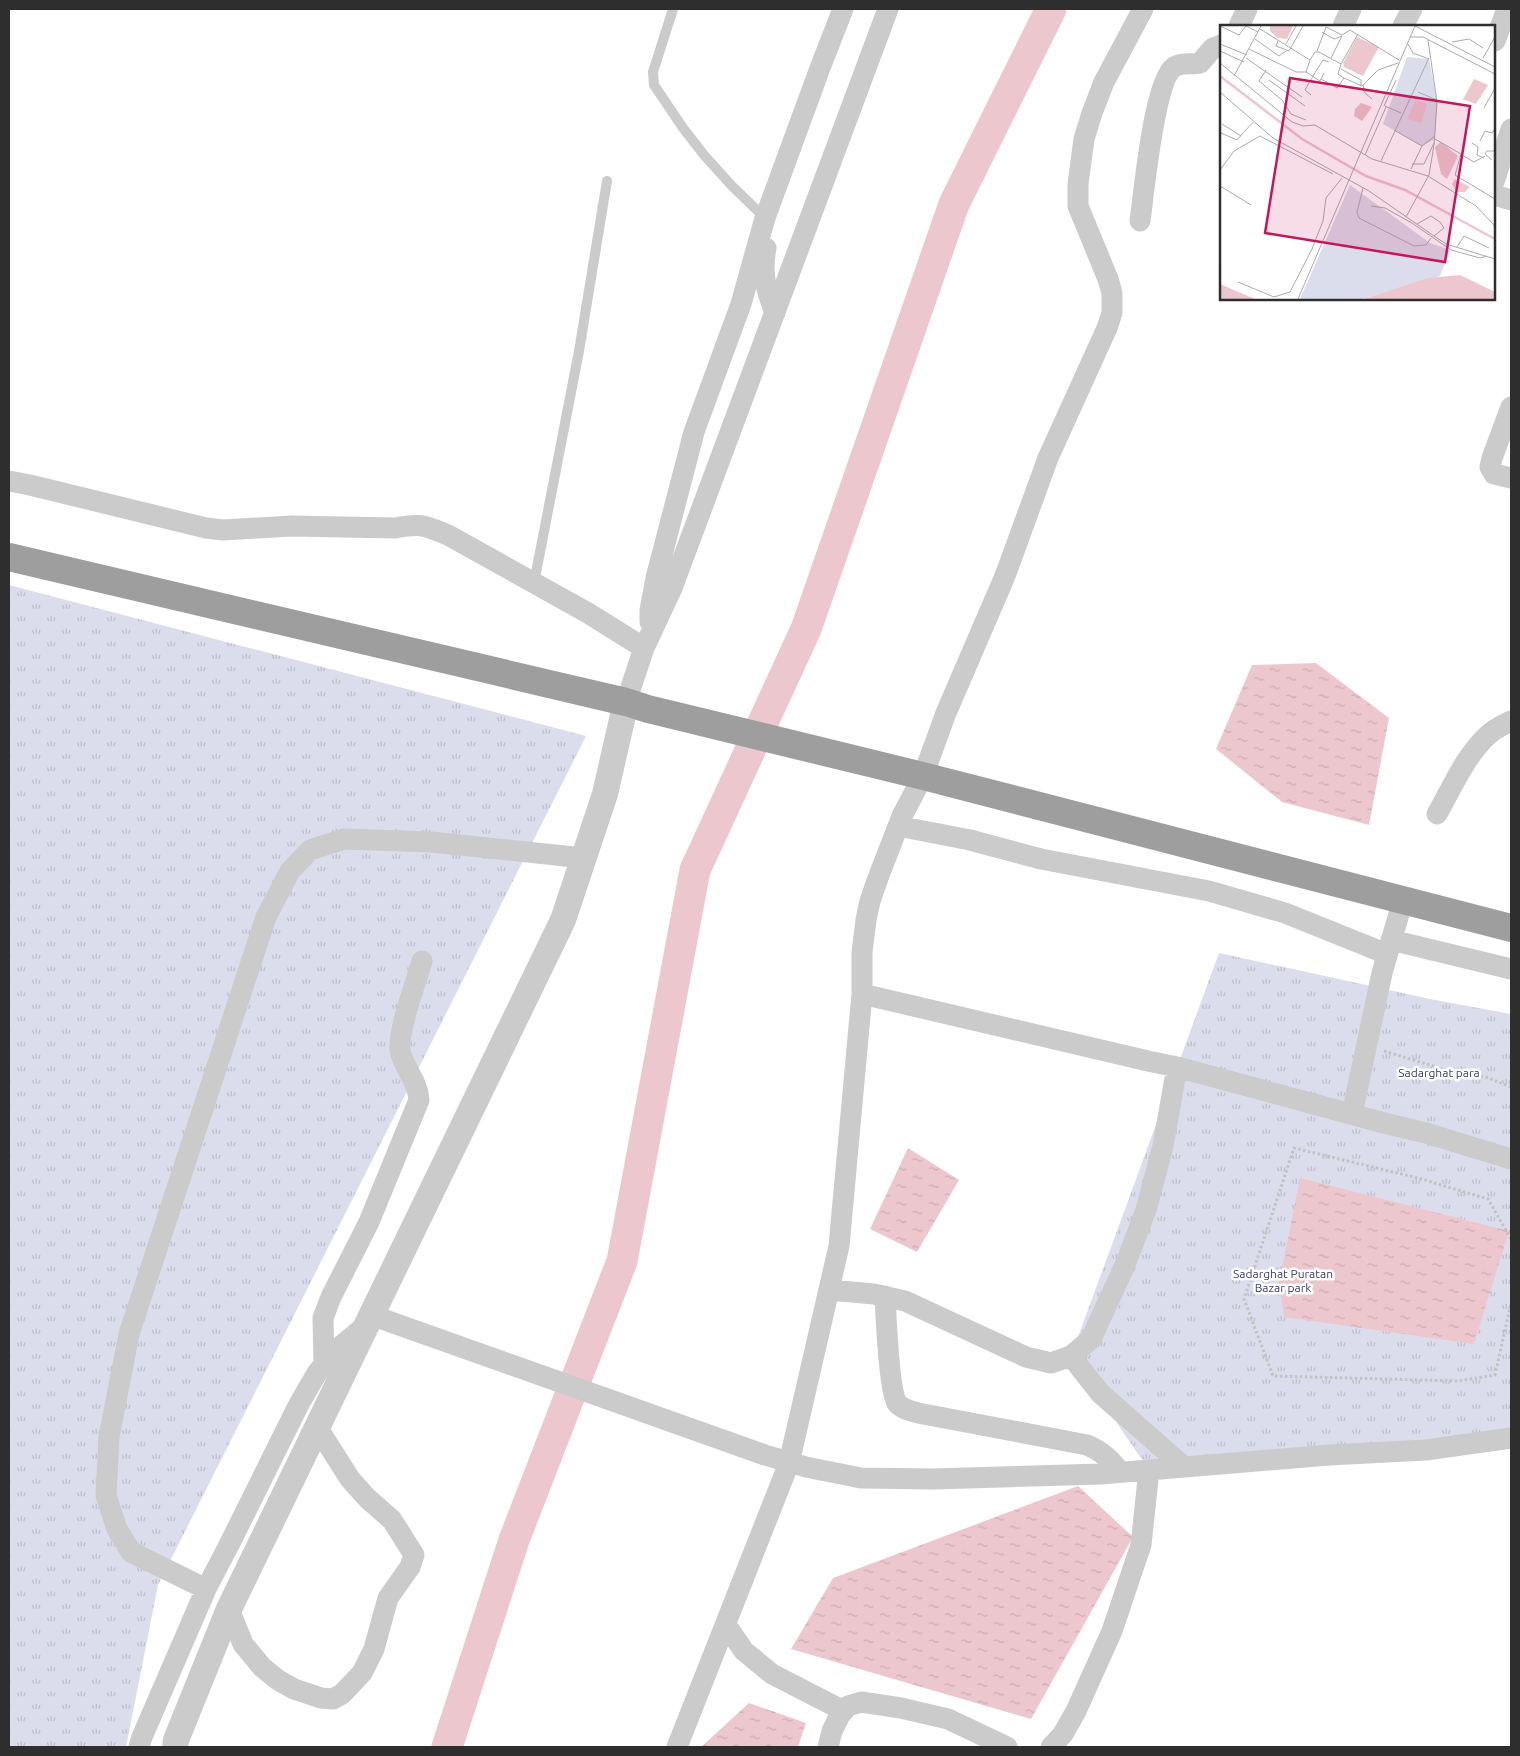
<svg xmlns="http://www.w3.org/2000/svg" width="1520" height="1756" viewBox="0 0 1520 1756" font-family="Ubuntu,sans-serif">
	<defs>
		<pattern id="grass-tufts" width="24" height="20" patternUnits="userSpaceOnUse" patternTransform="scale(1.25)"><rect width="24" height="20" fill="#dbddec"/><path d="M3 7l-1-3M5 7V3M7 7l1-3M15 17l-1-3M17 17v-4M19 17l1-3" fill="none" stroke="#bcbecb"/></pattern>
		<pattern id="water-ripples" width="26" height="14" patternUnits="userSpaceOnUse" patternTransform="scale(1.25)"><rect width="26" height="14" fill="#edc7ce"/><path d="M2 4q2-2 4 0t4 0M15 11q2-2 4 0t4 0" fill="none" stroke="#ccabb1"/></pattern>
	</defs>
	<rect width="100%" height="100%" fill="#fff"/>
	<path fill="url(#grass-tufts)" d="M9 585 586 736 158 1585 126 1747H9Z
		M1219 953 1430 999 1511 1014V1435L1149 1470 1071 1356Z"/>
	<path fill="url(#water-ripples)" d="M1316 663 1389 718 1369 825 1282 802 1216 749 1252 665Z
		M908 1148 959 1180 917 1252 870 1229Z
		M1300 1178 1509 1231 1474 1344 1284 1317 1279 1283Z
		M1078 1486 1133 1537 1031 1719 791 1649 833 1578Z
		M749 1703 806 1723 798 1747H701Z"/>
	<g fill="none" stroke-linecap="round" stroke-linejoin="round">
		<path stroke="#edc7ce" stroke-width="31" d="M447 1747 514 1540 622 1261 695 870 806 629 954 204 1051 9"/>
		<path stroke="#c2c2c2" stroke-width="3" stroke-dasharray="2.5 2.5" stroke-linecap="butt" d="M1384 1051 1446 1070 1486 1077 1511 1087
			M1511 1239 1488 1199 1418 1178 1294 1148 1244 1299 1273 1376 1458 1381 1495 1375 1511 1303"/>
		<path stroke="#cbcbcb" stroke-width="10" d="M673 9 653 72 654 85 683 128 704 155 732 186 765 218
			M534 583 579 351 607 181"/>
		<path stroke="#cbcbcb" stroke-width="21" d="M1239 26 1247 9
			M1343 26 1351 9
			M1403 26 1412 9
			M1495 41 1507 9
			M1494 182 1511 129
			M1494 195 1511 200
			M1140 221C1144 193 1154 81 1174 67 1182 62 1191 65 1200 63L1213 48 1221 45
			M766 248C761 274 766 289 775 313
			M1511 407 1492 458 1490 467 1494 474 1511 478
			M9 481 30 485 206 528 223 530 292 526 395 528C421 523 424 525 448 535L588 613 644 648
			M650 622V610L656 578 694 432 741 304 765 218 820 68 843 9
			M626 702 644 648 672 588 888 9
			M1437 814C1452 788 1465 756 1488 735 1494 729 1503 725 1511 721
			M898 826 970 840 1041 859 1209 891 1285 913 1387 954
			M1391 940 1511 969
			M862 994 1148 1061 1177 1067 1384 1123 1426 1133 1511 1159
			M1352 1114 1382 973 1403 900
			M829 1290 874 1294 905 1301 1026 1357 1051 1363 1071 1356 1091 1339 1125 1265 1146 1210 1163 1146 1177 1067
			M885 1296C886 1316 889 1390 897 1403 902 1409 911 1411 918 1413L1087 1445C1102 1451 1111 1460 1120 1472
			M371 1315 765 1455 806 1467 861 1478 933 1479 1101 1474 1329 1455 1426 1450 1511 1438
			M1071 1356 1100 1393 1184 1467
			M324 1364 323 1318 331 1297 369 1222 419 1100C418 1080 402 1066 400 1050 398 1029 416 983 422 961
			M206 1589 131 1552 117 1529 106 1495 109 1437 129 1334 266 917 290 871 310 850 344 839 431 842 584 858
			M229 1609 243 1644 262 1667 278 1680 294 1689 321 1698 333 1699 342 1694 362 1673 374 1649 388 1598 410 1567 414 1555 392 1520 367 1498 350 1479 317 1427
			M726 1625 744 1651 772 1674 844 1711
			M139 1747 142 1737 206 1589 230 1543 299 1404 317 1373 336 1350 365 1326
			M677 1747 789 1463 839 1246 862 994V952L866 920 870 901 878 878 902 816 923 776 946 713 1005 576 1048 458 1107 328 1112 313V293L1108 279 1078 206V184L1084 139 1092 113 1104 82 1143 9
			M828 1747 832 1731 840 1715 848 1706 861 1702 901 1708 948 1719 1007 1747
			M1051 1747 1063 1734 1076 1711 1112 1631 1141 1545 1149 1470"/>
		<path stroke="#cbcbcb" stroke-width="26" d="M175 1747 176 1740 229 1609 563 920 605 794 626 702"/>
		<path stroke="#9e9e9e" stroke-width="28" d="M9 557 626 702 648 709 923 776 1511 928"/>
	</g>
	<g text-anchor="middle" stroke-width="5" stroke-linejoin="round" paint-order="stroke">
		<g font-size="12" fill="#3a3c6c" stroke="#fff">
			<text x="1439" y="1077">Sadarghat para</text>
			<text x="1283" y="1278">Sadarghat Puratan<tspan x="1283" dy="14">Bazar park</tspan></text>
		</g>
	</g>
	<g transform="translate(1220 25)">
		<rect width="275" height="275" fill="#fff"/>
		<path d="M187 32 209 34 217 75 215 114 202 121 163 99ZM130 160 210 218 230 225 220 251 143 274H80Z" fill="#dbddec"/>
		<path d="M50 1H73L67 14 58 13 50 6ZM137 12 159 22 143 51 124 42 123 38ZM254 54 268 60 256 79 243 74ZM196 74 207 79 201 98 187 94ZM141 78 152 82 142 96 134 91 135 84ZM221 117 238 131 227 154 221 149 215 122ZM235 154 250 162 245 167H237L232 159ZM240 250 275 267V274H144L208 253ZM0 259 35 274H36H0Z" fill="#edc7ce"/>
		<path fill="none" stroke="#edc7ce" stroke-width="2.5" d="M0 51 82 114 146 151 185 165 275 214"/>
		<path fill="none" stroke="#ababab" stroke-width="1" d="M0 1 19 10 26 1 38 7M40 4 90 35 86 47 100 56 104 48M102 7 114 14 122 11M190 12H203L275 49M35 14 59 31 66 26M58 16 56 21 69 26 83 1M232 17 249 14 263 23M0 19 27 30M66 19 76 1M188 19 193 28 209 34M29 24 76 47H86M0 26 24 37M97 26 106 2 122 10 130 5 179 35M26 33 82 72M111 33 122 11M263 33 275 12M90 35 95 27H99L121 39 118 49 124 53M0 38 72 97 83 101 95 100 152 134 208 151 256 181 275 201M121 39 138 9M121 44 141 55V60M46 45 39 56 62 75 71 89 86 95M14 51 41 1M101 54 117 63 124 53 142 61 158 45 178 38M49 55 85 81M143 60 145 68 152 74M0 67 53 113 149 166 214 211 226 219 275 234M198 67 217 75M91 70 85 65 96 46 103 35 109 37M164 81 176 55M165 81 181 88M264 83 275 63M2 99 21 111M174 105 202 121 191 144M1 108 17 115 33 97M215 114 241 129 235 150 275 174M260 116 265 106 272 108 275 104M252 118 258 122 257 130 264 133M202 121 215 111M145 130 166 82M242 130 254 137 265 131M272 135 265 129 267 126H275M161 136 209 33M192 139H204L214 118M0 145 14 126 40 111 113 149M0 161 31 180M143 163 137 187 139 193 194 221 206 220 211 213M151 181 165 183 190 197M186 192 209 150 214 120 217 77 208 15M189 196 231 225 260 233 267 231M197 199 211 191 220 197 224 203 214 211M237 222 244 211 269 223M18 257 54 272 70 267 92 224 103 196 106 173 122 153M78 274 195 1 275 42"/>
		<path fill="#c2185b" fill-opacity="0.15" stroke="#c2185b" stroke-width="2.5" d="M70 53 250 81 225 237 45 208Z"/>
		<rect width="275" height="275" fill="none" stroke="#2e2e2e" stroke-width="2.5"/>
	</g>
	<rect width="1520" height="1756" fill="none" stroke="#2e2e2e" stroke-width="20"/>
</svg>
